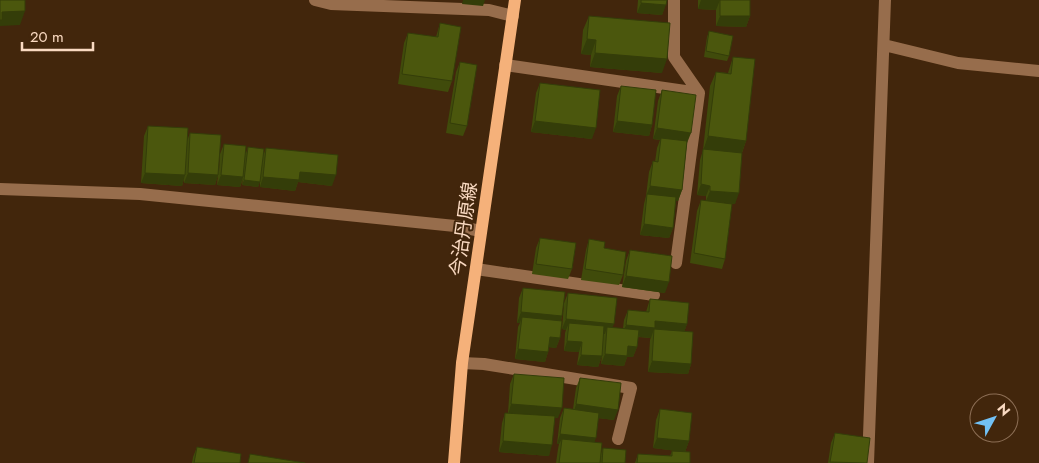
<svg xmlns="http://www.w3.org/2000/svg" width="1039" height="463" viewBox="0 0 1039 463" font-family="Jost,'Noto Sans JP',sans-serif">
	<rect width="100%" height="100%" fill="#42260c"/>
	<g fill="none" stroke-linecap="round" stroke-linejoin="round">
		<path stroke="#976d4c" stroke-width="12" d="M315 0 331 4 489 10 513 16
			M674 0V57L699 93 676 263
			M884 45 958 63 1039 71
			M505 65 699 93
			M0 189 140 194 455 226 481 231
			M476 269 654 295
			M462 363 484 364 631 388 618 439
			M868 463 885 0"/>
		<path stroke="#f5b17a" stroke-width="12" d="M454 463 462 363 515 0"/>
	</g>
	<path fill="#404b0b" d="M638 0H667L662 15 637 13Z
		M698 0H750V16L746 27 716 26V10L698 9Z
		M589 16 662 73 590 67 591 55 581 54 583 30Z
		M440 23 452 81 448 92 398 84 404 43 408 33 436 37Z
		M709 31 729 56 727 61 704 57 707 37Z
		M733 57 746 141 742 153 735 204 711 201 725 259 722 269 690 263 697 211 701 200 706 201V196L697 195 700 160 703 150 710 86 716 72 728 73Z
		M460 62 467 126 463 136 446 133 456 72Z
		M540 83 592 139 531 132 536 93Z
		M621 86 652 125 649 136 613 132 617 96Z
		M662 90 687 142 682 190 678 201 676 200 673 228 669 238 640 235 644 204 646 196 649 172 653 161 655 162 657 148 660 140 653 139 658 101Z
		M148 126 187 141 190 133 219 171 220 154 224 144 246 153 248 147 263 156 266 148 332 186 298 182 295 191 260 187V181L258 187 242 185 243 179 240 187 217 185 218 175 215 185 184 183V179L182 186 141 183 144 136Z
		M540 238 572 269 568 279 532 274 536 248Z
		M589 239 604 248 623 275 619 285 581 280 586 250Z
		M630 250 665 293 622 287 626 261Z
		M523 288 562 316 561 321 560 338 556 348 549 347 548 352 545 362 515 359 518 327 520 323H517L519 298Z
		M568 293 613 328H623L624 320 628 310 646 312 650 299 687 324 684 332 691 364 688 374 648 372 650 340 653 332 651 338 638 337 637 347 633 357H627L624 366 601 364 602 356 598 367 577 365 579 352 564 351 565 333 566 330 562 329 564 303Z
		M514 374 558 418H554L549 456 499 452 502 423 505 413H508L510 384Z
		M580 378 614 420 598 418 594 442 600 456 603 448 625 463H556L558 449 559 444H557L560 418 564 408 573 409 576 388Z
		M660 409 689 441 685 452 653 448 656 420Z
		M835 433 867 463H828L831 443Z
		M197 447 240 463H192L193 457Z
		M672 451 690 463H635L638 454 670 456Z"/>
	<path fill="#343d09" d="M463 0H485L483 6 462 4Z
		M701 0H720L716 10 698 9Z
		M641 3 666 5 662 15 637 13Z
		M25 11 20 25 0 26V17L2 12Z
		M720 16H750L746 27 716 26Z
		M587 39 596 40 591 55 581 54Z
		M595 53 667 59 662 73 590 67Z
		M535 121 596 128 592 139 531 132Z
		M617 121 652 125 649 136 613 132Z
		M657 128 691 133 687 143 653 139Z
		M708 136 746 141 741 155 703 151Z
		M300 172 336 175 332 186 298 182 295 191 260 187 263 177Z
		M145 173 185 175 182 186 141 183Z
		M188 173 218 175 215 185 184 183Z
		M221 175 243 177 240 187 217 185Z
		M244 180 260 182 258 187 242 185Z
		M701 184 710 186 706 196 697 195Z
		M650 186 682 190 678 201 647 197V194L646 196Z
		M710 191 739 193 735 204 706 201Z
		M644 224 673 228 669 238 640 235Z
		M626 276 669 282 665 293 622 287Z
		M521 312 562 316 559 327 522 317 520 323H517Z
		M566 319 614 324 610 334 607 327 605 334 568 330 569 323 566 330 562 329Z
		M655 321 687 324 683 335 654 329 651 338 622 335 626 325Z
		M550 337 560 338 556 348 546 347Z
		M567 341 582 342 579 352 564 351Z
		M628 346 637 347 633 357H627L624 366 601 364 605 354Z
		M518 349 548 352 545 362 515 359Z
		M581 355 602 356 598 367 577 365Z
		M652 361 691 364 688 374 648 372Z
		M511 404 562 408 558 418 508 415Z
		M576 404 618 410 614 420 573 415Z
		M560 434 596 438 592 449 562 439 559 444H557Z
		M657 438 689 441 685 452 653 448Z
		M503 441 552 445 549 456 499 452Z"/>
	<path fill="#4b570d" stroke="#343d09" d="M0 0H25V11L2 12V20H0Z
		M641 0H667L666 5 641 3Z
		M720 0H750V16H720Z
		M589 16 670 23 667 59 595 53 596 40 587 39Z
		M440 23 461 27 452 81 402 74 408 33 438 37Z
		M709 31 733 36 729 56 706 51Z
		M733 57 755 59 746 141 708 136 716 72 731 74Z
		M460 62 477 65 467 126 450 123Z
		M540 83 600 90 596 128 535 121Z
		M621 86 656 90 652 125 617 121Z
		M662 90 696 95 691 133 657 128Z
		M148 126 188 128 185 175 145 173Z
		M190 133 221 135 218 175 188 173Z
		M661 138 687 141 682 190 650 186 653 161 658 162Z
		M224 144 246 146 243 177 221 175Z
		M248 147 264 149 260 182 244 180Z
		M266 148 338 155 336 175 300 172 299 180 263 177Z
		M703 149 742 153 739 193 710 191V186L701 184Z
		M647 194 676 197 673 228 644 224Z
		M701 200 732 204 725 259 694 253Z
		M540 238 576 243 572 269 536 264Z
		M589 239 605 242 604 248 626 252 623 275 585 269Z
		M630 250 672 256 669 282 626 276Z
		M523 288 565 292 562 316 521 312Z
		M568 293 617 298 614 324 566 319Z
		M650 299 689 303 687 324 655 321V328L626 325 628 310 649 312Z
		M522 317 562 321 560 338 550 337 548 352 518 349Z
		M569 323 604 326 602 356 581 355 582 342 567 341Z
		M607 327 639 330 637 347 628 346 627 356 605 354Z
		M654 329 693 332 691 364 652 361Z
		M514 374 564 378 562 408 511 404Z
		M580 378 621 383 618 410 576 404Z
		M564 408 599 413 596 438 560 434Z
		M660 409 692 413 689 441 657 438Z
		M505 413 555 416 552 445 503 441Z
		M835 433 870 438 867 463 830 462Z
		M562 439 602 443 600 463H559Z
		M197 447 241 454 240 463H194Z
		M603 448 626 450 625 463H602Z
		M672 451 690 452V463H637L638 454 672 456Z
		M250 454 305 463H248Z"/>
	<g text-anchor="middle" stroke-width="4" stroke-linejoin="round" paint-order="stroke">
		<g font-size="19" fill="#fadac2" stroke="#42260c">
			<text transform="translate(463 229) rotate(-82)" y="7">今治丹原線</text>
		</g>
	</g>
	<g transform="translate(994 418) rotate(50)"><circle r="24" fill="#42260c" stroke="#8c6e55"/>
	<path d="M0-4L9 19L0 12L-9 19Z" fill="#72c1f5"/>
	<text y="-8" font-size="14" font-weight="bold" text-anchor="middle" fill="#fadac2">N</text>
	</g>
	<path d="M22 42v8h71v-8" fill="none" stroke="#fadac2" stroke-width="2.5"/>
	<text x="30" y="42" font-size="15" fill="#fadac2" stroke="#42260c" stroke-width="4" paint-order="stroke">20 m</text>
</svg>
